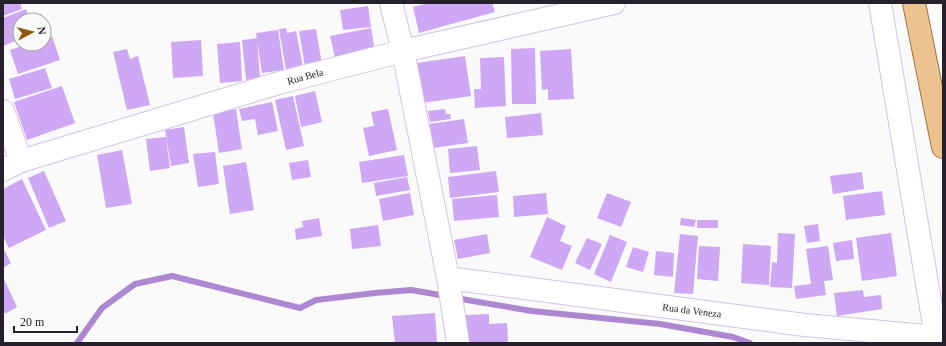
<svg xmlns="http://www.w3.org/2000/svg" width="946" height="346" viewBox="0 0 946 346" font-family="Georgia,serif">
	<rect width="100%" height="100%" fill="#fafafa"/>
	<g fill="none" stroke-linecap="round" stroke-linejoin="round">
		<path stroke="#ad87d2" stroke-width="6" d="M455 298 532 311 660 324 733 337 750 343
			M77 343 102 308 135 284 172 276 300 308 316 300 375 293 411 290 446 296"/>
	</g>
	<path fill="#cea7f5" d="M3 3H20L22 9 3 16Z
		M428 3H492L495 12 419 33 413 7Z
		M368 6 371 27 343 30 340 10Z
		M26 9 30 20H20V39L3 46V18Z
		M286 28 287 33 296 31 303 67 286 70 279 29Z
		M371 28 375 51 335 58 330 36Z
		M316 29 322 65 305 67 299 31Z
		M278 30 284 70 262 73 256 33Z
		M52 36 60 60 18 74 10 50 28 44H44V39Z
		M257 38 260 78 246 80 242 40Z
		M201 40 203 76 173 78 171 42Z
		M240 42 242 81 220 83 217 44Z
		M535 48 536 104H512L511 49Z
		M127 49 130 59 138 56 150 105 127 110 113 52Z
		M571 49 574 99 548 100V89L542 90 540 51Z
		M465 56 471 96 422 103 417 63Z
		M504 57 506 106 475 108 474 89H481L480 58Z
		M45 68 52 88 15 99 9 79Z
		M62 86 75 123 27 140 14 102Z
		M315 91 322 122 301 127 295 96Z
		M293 96 304 146 286 150 275 100Z
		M272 102 278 131 258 135 255 119 242 121 239 109Z
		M236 109 242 149 219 153 213 113Z
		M388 109 397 150 369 156 363 128 374 126 371 112Z
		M445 109 446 114H450L451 119 430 122 428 111Z
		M541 113 543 135 507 138 505 117Z
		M464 119 468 143 433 148 429 124Z
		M184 127 189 163 171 166 165 130Z
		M166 137 170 168 150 171 146 139Z
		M477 146 480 170 450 173 448 149Z
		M122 150 132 204 106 208 97 155Z
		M215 152 219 184 198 187 193 154Z
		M404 155 408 176 362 183 359 162Z
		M308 160 311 177 292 180 289 163Z
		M246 162 254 210 230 214 223 166Z
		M44 171 66 221 49 228 28 178Z
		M496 171 499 192 450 198 448 177Z
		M862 172 864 189 833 194 830 176Z
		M407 177 410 190 376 196 374 183Z
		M22 179 46 230 9 248 3 236V189Z
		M882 191 885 215 846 220 843 196Z
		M410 193 414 215 383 221 379 199Z
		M546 193 548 214 514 217 513 196Z
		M607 193 631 202 621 227 597 218Z
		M497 195 499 217 454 221 452 199Z
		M547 217 566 226 560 241 572 246 562 270 530 257Z
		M319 218 322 236 296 240 295 229 303 227 302 221Z
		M681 218 696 220 694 227 680 225Z
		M697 220H718V228H697Z
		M818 224 820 241 807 243 804 226Z
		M378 225 381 246 352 249 350 229Z
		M778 233 795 234 792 288 770 287 772 262 777 263Z
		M891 233 897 276 862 281 856 238Z
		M487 234 490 253 458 259 454 240Z
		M680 234 698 236 693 294 674 293Z
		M610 235 627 242 611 282 594 274Z
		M587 238 602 244 590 270 575 263Z
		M852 240 854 259 836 261 833 243Z
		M743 244 771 246 769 285 741 283Z
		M699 246 720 247 718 281 697 279Z
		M828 246 833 280 824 281 826 295 796 299 794 286 811 284 806 249Z
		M3 247 11 263 3 268Z
		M633 247 649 252 643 272 626 267Z
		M656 251 674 253 673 277 654 275Z
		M4 279 17 307 5 314 3 310V280Z
		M863 290 864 297 881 295 882 309 837 316 834 293Z
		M435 313 437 342 395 343 392 316Z
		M489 314V324L507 323 508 343H468L466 315Z"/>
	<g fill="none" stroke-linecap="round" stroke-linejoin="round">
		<defs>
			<path id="minor" d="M391 3 403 51 448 278 458 343
				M880 3 937 343
				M3 111 21 161
				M3 170 21 161 279 83 403 51 614 3
				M448 278 805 325 937 337"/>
			<path id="major" d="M914 3 943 147"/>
		</defs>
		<use href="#minor" stroke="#d3c3e4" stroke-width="24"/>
		<use href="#major" stroke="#9f6f3d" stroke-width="24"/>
		<use href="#minor" stroke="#fff" stroke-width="22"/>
		<use href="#major" stroke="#ecc28f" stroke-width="22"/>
	</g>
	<g text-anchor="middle" stroke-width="3" stroke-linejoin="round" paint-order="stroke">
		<g font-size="10" fill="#27212e" stroke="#fafafa">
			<text transform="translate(305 76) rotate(-15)" y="4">Rua Bela</text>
			<text transform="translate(692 310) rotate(7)" y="4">Rua da Veneza</text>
		</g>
	</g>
	<rect width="946" height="346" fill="none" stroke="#27212e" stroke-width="8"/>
	<g transform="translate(32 32) rotate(83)"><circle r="19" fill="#fafafa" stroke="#a6a3a8"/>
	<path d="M0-3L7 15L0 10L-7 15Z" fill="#8f590d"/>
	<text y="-6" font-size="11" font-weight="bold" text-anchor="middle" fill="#27212e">N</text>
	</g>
	<path d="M14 326v6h63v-6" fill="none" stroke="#27212e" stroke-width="2"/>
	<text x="20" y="326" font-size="12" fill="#27212e" stroke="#fafafa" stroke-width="3" paint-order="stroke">20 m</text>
</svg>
